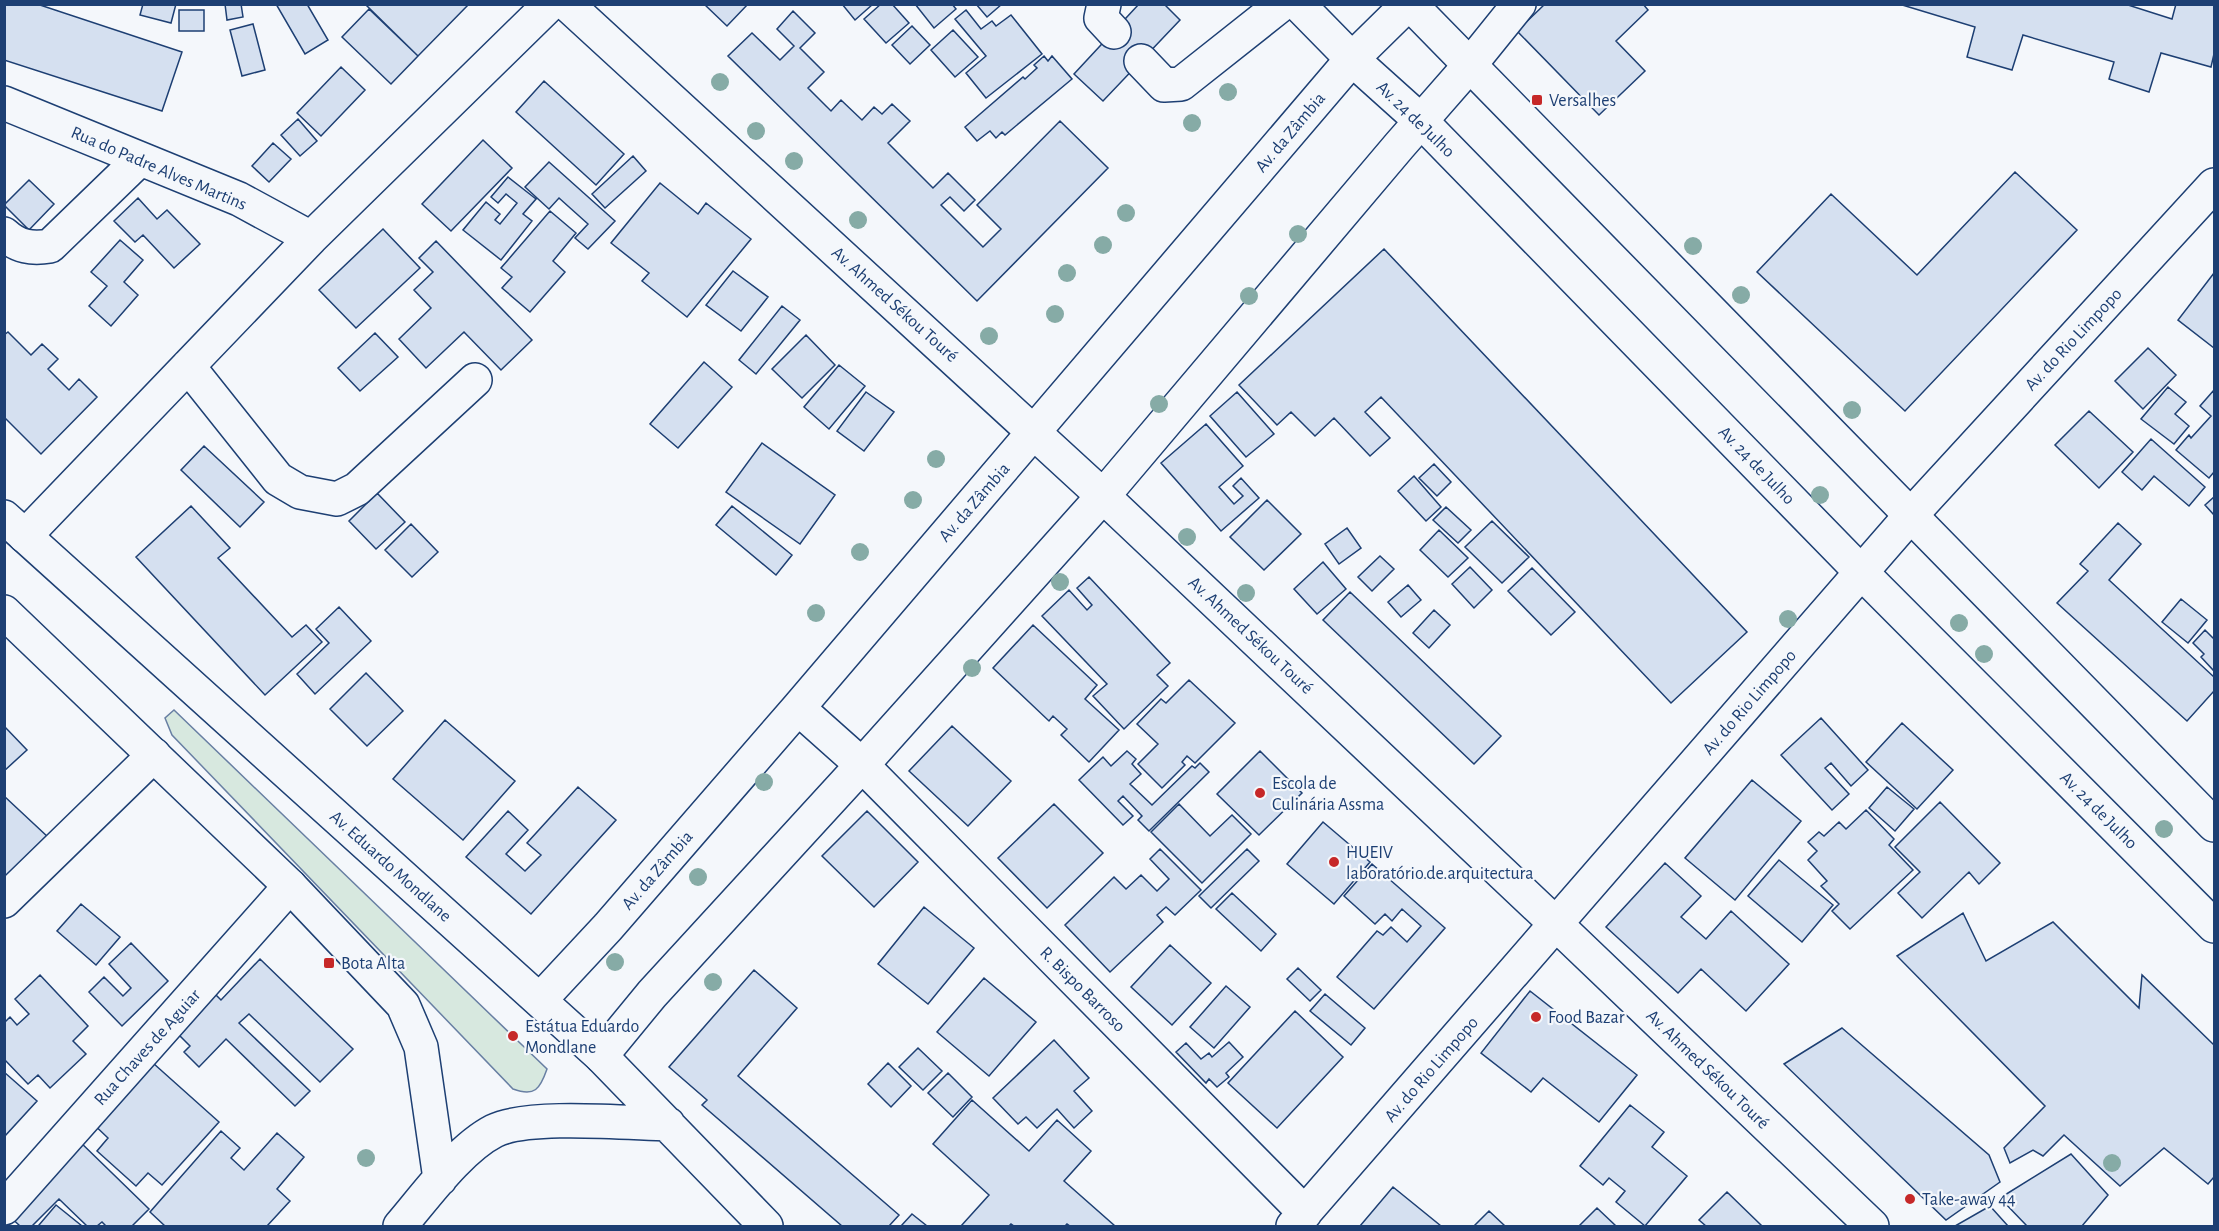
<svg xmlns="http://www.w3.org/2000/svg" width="2219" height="1231" viewBox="0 0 2219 1231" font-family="'Alegreya Sans',sans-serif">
	<rect width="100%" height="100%" fill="#f4f7fb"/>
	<path fill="#d7e8df" stroke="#687fa3" stroke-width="1.5" d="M174 710 547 1069C540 1089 535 1097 513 1089L172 735 165 718Z"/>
	<path fill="#d5e0f0" stroke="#1d3f73" stroke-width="1.5" d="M4 4H37L182 52 162 111 4 60Z
		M143 4H176L171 23 140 15Z
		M225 4H241L243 17 227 20Z
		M276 4H307L328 40 305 54Z
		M365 4H469L418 56Z
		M704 4H748L727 26Z
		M842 4H873L855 20Z
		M881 4H892L909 23 886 43 864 19Z
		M915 4H952L956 9 934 28Z
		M976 4H1002L987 17Z
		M1139 4H1164L1180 20 1103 101 1074 74Z
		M1545 4H1643L1648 10 1616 41 1645 71 1599 115 1517 31Z
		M1899 4H2125L2172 19 2176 4H2214V54L2211 67 2161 53 2149 92 2109 79 2114 62 2023 35 2012 70 1967 57 1975 27Z
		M369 9 418 56 391 84 342 37Z
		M179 10H204V31H179Z
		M966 10 981 29 992 21 996 26 1011 15 1042 54 986 98 966 73 986 56 955 19Z
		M793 11 815 33 800 48 824 72 808 88 831 111 841 100 862 120 874 107 882 114 892 104 910 121 888 143 933 188 948 173 975 200 964 211 950 197 941 205 983 247 1001 229 977 205 1060 121 1108 168 977 301 728 56 752 33 780 60 794 46 777 29Z
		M253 24 265 70 242 76 230 30Z
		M912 26 930 45 910 64 892 45Z
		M953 30 978 57 955 77 931 50Z
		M1044 56 1048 61 1052 56 1072 79 1005 135 1002 132 996 138 990 131 977 141 965 127 1023 77 1025 79 1037 68 1034 65Z
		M341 67 365 90 321 136 297 113Z
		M544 81 624 154 596 185 516 112Z
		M298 119 317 141 300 156 281 135Z
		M483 140 512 168 451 231 422 204Z
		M273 143 291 159 269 182 252 166Z
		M633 156 646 171 605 208 592 194Z
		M549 162 615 221 588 249 575 238 588 224 559 198 549 209 525 187Z
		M2015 172 2077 230 1905 411 1757 272 1831 194 1917 275Z
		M508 177 536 199 523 214 532 221 501 260 463 230 486 202 500 214 495 220 500 224 517 203 506 194 498 203 491 197Z
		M29 180 54 204 29 230 4 205Z
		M660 183 698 214 706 203 751 239 687 317 642 281 649 273 611 243Z
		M138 198 157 219 167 210 200 244 174 268 143 235 135 242 114 221Z
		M550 211 576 233 553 261 565 272 530 312 502 288 512 277 501 268Z
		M383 229 420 268 356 328 319 290Z
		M120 240 143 260 124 282 138 295 111 326 89 306 107 286 91 272Z
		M436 241 532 340 501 370 464 332 426 368 399 339 431 308 414 290 433 272 419 258Z
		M1384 249 1747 632 1671 703 1381 397 1365 412 1390 438 1370 456 1334 418 1315 436 1291 412 1277 425 1239 385Z
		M733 271 768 297 741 331 706 305Z
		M2214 273V348L2178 320Z
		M782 306 800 320 756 374 739 360Z
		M8 332 31 355 42 344 58 359 48 369 69 390 79 379 97 397 41 454 4 417V335Z
		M375 333 398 357 360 391 338 368Z
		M806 335 835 365 802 398 772 369Z
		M2148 348 2176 375 2143 409 2115 381Z
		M704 362 732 387 678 448 650 424Z
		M839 365 865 386 829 429 804 407Z
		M2168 387 2186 402 2175 414 2189 426 2174 444 2141 419Z
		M2214 390V472L2209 478 2176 450 2189 435 2191 438 2211 416 2200 406Z
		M866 392 894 412 864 451 837 431Z
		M1237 392 1274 434 1246 457 1210 416Z
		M2089 411 2133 452 2099 488 2055 445Z
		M1206 424 1243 466 1219 487 1234 504 1243 496 1233 486 1241 478 1259 498 1221 531 1161 463Z
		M2151 439 2205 487 2189 506 2154 476 2142 490 2122 472Z
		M762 443 835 495 800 544 726 492Z
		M204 446 264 502 240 527 181 470Z
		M1434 464 1451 482 1437 496 1419 478Z
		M1414 476 1441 507 1426 521 1398 491Z
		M377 493 405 522 376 549 349 521Z
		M2214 497V515L2205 505Z
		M1267 500 1301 534 1264 570 1230 537Z
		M191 506 230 548 218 558 292 637 306 625 322 642 265 695 136 557Z
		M732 506 792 555 776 575 716 525Z
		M1446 507 1471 530 1458 543 1433 520Z
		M1492 521 1529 557 1502 583 1465 547Z
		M2118 523 2141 544 2109 580 2214 677V691L2187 721 2057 603 2088 571 2080 564Z
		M411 524 438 552 412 577 385 550Z
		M1347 528 1361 548 1339 564 1325 544Z
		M1439 530 1468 558 1448 577 1420 550Z
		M1380 556 1394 569 1372 591 1358 577Z
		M1323 562 1346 589 1317 614 1294 589Z
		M1470 567 1492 590 1474 608 1452 584Z
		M1532 568 1575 612 1551 635 1508 591Z
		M1089 577 1170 663 1157 675 1168 686 1124 729 1093 696 1107 684 1042 616 1069 590 1087 610 1092 605 1077 588Z
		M1408 585 1421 600 1401 617 1388 602Z
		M1350 592 1501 736 1474 764 1323 620Z
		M2181 599 2207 620 2188 643 2162 622Z
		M339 607 371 641 315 694 297 674 329 643 316 629Z
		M1434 610 1450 625 1429 648 1413 633Z
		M1033 625 1097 685 1085 699 1119 730 1089 762 1061 735 1067 729 1053 716 1049 721 993 668Z
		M2205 630 2214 639V671L2201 657 2204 654 2193 643Z
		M366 673 403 711 367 746 330 709Z
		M1189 680 1235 723 1195 763 1187 756 1182 762 1185 765 1162 788 1138 764 1158 744 1137 724 1161 699 1166 703Z
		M1821 718 1868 770 1851 786 1831 763 1825 768 1849 794 1832 810 1781 755Z
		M445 720 515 781 463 840 393 779Z
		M1902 723 1953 770 1917 809 1866 762Z
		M4 726 27 750 4 771Z
		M952 726 1011 781 968 826 909 771Z
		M1127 751 1136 759 1132 764 1141 774 1130 784 1152 805 1192 766 1195 768 1200 763 1209 772 1149 831 1138 820 1142 816 1123 796 1118 801 1133 816 1123 825 1079 780 1103 757 1111 766Z
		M1260 751 1302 793 1259 835 1217 794Z
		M1752 780 1801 821 1735 900 1685 858Z
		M578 787 616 820 531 914 466 857 508 811 528 830 506 854 525 871 541 855 527 843Z
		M1887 787 1914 809 1895 831 1869 808Z
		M4 796 49 838 4 885Z
		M1940 802 2000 863 1979 884 1969 872 1922 918 1898 893 1920 872 1895 847Z
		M1054 804 1103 853 1047 908 998 858Z
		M1179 804 1210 836 1232 815 1251 834 1202 883 1151 832Z
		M1866 810 1894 839 1889 845 1913 870 1850 929 1832 911 1839 904 1821 886 1827 881 1808 860 1817 851 1808 842 1819 832 1824 836 1839 822 1846 829Z
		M867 811 918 862 874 907 822 856Z
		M1323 822 1370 862 1334 904 1287 864Z
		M1160 849 1201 890 1175 915 1166 907 1157 915 1163 922 1110 972 1065 925 1114 877 1126 889 1141 875 1157 891 1169 879 1150 859Z
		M1247 849 1259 861 1211 908 1199 896Z
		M1779 860 1833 905 1802 942 1748 896Z
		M1665 863 1701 896 1681 917 1706 939 1731 911 1789 964 1746 1011 1701 969 1678 993 1606 927Z
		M1372 864 1445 928 1374 1009 1337 977 1377 931 1383 935 1391 927 1407 942 1421 926 1402 909 1392 921 1385 914 1375 924 1344 896Z
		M1232 893 1276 934 1261 951 1216 909Z
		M81 904 120 937 96 965 57 931Z
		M924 907 974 948 928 1004 878 964Z
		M1963 913 1986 961 2053 922 2139 1008 2142 975 2214 1045V1177L2208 1184 2164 1148 2120 1186 2064 1135 2043 1156 2033 1150 2010 1163 2004 1148 2045 1106 1897 956Z
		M131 943 168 981 122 1026 89 992 104 977 123 996 131 988 109 964Z
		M1170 945 1211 983 1172 1025 1131 987Z
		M260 959 353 1049 320 1082 249 1014 239 1023 310 1091 295 1106 226 1039 199 1067 184 1052 190 1046 168 1024 206 985 221 1000Z
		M1298 968 1321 990 1310 1001 1287 979Z
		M754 970 797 1008 738 1076 899 1215 889 1226H842L702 1105 707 1100 669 1067Z
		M40 975 88 1026 73 1041 86 1054 50 1088 38 1075 28 1084 4 1059V1023L10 1017 17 1025 29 1014 15 999Z
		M984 978 1036 1022 989 1076 937 1032Z
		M1226 986 1250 1007 1214 1048 1190 1027Z
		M1530 991 1637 1075 1599 1122 1543 1078 1531 1092 1481 1053Z
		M1325 994 1365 1028 1351 1045 1310 1011Z
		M1295 1011 1343 1057 1277 1128 1228 1083Z
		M1842 1028 1989 1155 2000 1182 1946 1220 1784 1064Z
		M1054 1040 1089 1078 1074 1091 1092 1111 1074 1128 1057 1109 1037 1128 1026 1117 1018 1124 993 1098Z
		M1229 1042 1243 1057 1226 1073 1229 1077 1217 1087 1209 1079 1206 1083 1176 1052 1186 1043 1201 1059 1209 1053 1212 1057Z
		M918 1048 942 1071 923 1090 899 1067Z
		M144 1055 219 1122 162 1185 148 1173 136 1186 97 1151 108 1138 87 1118Z
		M888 1063 911 1086 891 1107 868 1084Z
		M4 1072 37 1101 4 1137Z
		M948 1073 972 1097 953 1117 928 1093Z
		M972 1100 1029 1151 1057 1120 1091 1151 1064 1181 1115 1226H1070L1067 1224 1065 1226H1014L1011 1224 1009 1226H961L989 1195 933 1144Z
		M1630 1105 1664 1132 1652 1147 1687 1176 1645 1226 1616 1202 1625 1191 1609 1178 1603 1185 1580 1166Z
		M221 1131 240 1148 231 1158 244 1170 277 1133 304 1157 277 1189 290 1201 267 1226H165L150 1212Z
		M75 1137 149 1209 132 1226H106L102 1222 97 1226H87L59 1199 32 1226H20L4 1211Z
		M2071 1154 2108 1195 2082 1226H2027L2000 1198Z
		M1393 1187 1441 1226H1360Z
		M1727 1192 1762 1226H1706L1699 1220Z
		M56 1205 82 1226H41L39 1225Z
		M1990 1206 2008 1226H1955Z
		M1597 1208 1616 1226H1579Z
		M1489 1211 1505 1226H1474Z
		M912 1214 927 1226H901Z"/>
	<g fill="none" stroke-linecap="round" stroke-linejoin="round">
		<defs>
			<path id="minor" d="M567 4 1103 496 1557 925 1872 1226
				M1104 4 1101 18 1114 32
				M1141 61 1164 85 1181 84 1282 4
				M4 103 239 199 311 238
				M4 234C18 247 32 249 50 246L140 159
				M188 366 278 479 300 492 337 499 357 489 475 380
				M25 536 311 238 550 4
				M798 708 862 765 1305 1213
				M4 901 154 755
				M540 1000 608 927 798 708 1352 59 1408 4
				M601 1056 652 994 862 765 1103 496 1399 146 1469 66 1519 4
				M4 1208 290 886
				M1293 1226 1911 515 2214 185"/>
			<path id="major" d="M1298 4 1352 59 1421 121 1861 572 2214 926
				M1410 4 2214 825
				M4 517 601 1056 766 1226
				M4 612 290 886 403 1005 421 1047 440 1179
				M400 1226C425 1197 459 1149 494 1131 528 1114 627 1123 668 1124"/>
		</defs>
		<use href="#minor" stroke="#1d3f73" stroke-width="36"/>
		<use href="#major" stroke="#1d3f73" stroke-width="36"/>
		<use href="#minor" stroke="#f4f7fb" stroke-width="33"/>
		<use href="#major" stroke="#f4f7fb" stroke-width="33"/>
	</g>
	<g fill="#86aba6">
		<circle cx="720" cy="82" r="9"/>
		<circle cx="1228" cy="92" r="9"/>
		<circle cx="1192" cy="123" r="9"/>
		<circle cx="756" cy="131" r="9"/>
		<circle cx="794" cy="161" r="9"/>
		<circle cx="1126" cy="213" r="9"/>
		<circle cx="858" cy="220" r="9"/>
		<circle cx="1298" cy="234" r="9"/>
		<circle cx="1103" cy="245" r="9"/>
		<circle cx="1693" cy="246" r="9"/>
		<circle cx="1067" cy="273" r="9"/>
		<circle cx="1741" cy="295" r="9"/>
		<circle cx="1249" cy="296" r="9"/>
		<circle cx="1055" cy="314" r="9"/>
		<circle cx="989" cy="336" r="9"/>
		<circle cx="1159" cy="404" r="9"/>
		<circle cx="1852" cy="410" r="9"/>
		<circle cx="936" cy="459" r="9"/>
		<circle cx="1820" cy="495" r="9"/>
		<circle cx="913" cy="500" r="9"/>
		<circle cx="1187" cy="537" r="9"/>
		<circle cx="860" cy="552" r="9"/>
		<circle cx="1060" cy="582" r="9"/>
		<circle cx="1246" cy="593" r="9"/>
		<circle cx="816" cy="613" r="9"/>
		<circle cx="1788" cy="619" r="9"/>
		<circle cx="1959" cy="623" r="9"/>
		<circle cx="1984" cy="654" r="9"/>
		<circle cx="972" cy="668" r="9"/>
		<circle cx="764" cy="782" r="9"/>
		<circle cx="2164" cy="829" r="9"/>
		<circle cx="698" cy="877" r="9"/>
		<circle cx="615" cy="962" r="9"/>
		<circle cx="713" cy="982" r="9"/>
		<circle cx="366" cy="1158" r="9"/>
		<circle cx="2112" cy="1163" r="9"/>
	</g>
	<g fill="#c62828" stroke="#f4f7fb" stroke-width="2">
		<rect x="1531" y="94" width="12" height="12" rx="3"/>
		<circle cx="1260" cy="793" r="6"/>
		<circle cx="1334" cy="862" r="6"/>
		<rect x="323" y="957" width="12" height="12" rx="3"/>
		<circle cx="1536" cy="1017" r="6"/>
		<circle cx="513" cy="1036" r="6"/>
		<circle cx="1910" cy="1199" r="6"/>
	</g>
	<g text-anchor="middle" stroke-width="4.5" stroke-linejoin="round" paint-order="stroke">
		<g font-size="18" fill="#1d3f73" stroke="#f4f7fb" text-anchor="start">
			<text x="1549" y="106">Versalhes</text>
			<text x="1272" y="789">Escola de<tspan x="1272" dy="21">Culinária Assma</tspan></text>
			<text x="1346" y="858">HUEIV<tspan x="1346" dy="21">laboratório.de.arquitectura</tspan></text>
			<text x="341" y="969">Bota Alta</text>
			<text x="1548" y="1023">Food Bazar</text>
			<text x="525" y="1032">Estátua Eduardo<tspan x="525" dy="21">Mondlane</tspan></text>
			<text x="1922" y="1205">Take-away 44</text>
		</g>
		<g font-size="18" fill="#1d3f73" stroke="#f4f7fb">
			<text transform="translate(1416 119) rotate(44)" y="6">Av. 24 de Julho</text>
			<text transform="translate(1290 132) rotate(-50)" y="6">Av. da Zâmbia</text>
			<text transform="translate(159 168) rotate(23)" y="6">Rua do Padre Alves Martins</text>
			<text transform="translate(895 304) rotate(42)" y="6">Av. Ahmed Sékou Touré</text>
			<text transform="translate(2073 339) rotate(-47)" y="6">Av. do Rio Limpopo</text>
			<text transform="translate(1757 465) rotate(46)" y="6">Av. 24 de Julho</text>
			<text transform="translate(974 502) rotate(-49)" y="6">Av. da Zâmbia</text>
			<text transform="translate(1251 635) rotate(43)" y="6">Av. Ahmed Sékou Touré</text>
			<text transform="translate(1749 702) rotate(-49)" y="6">Av. do Rio Limpopo</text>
			<text transform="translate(2099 810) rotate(45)" y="6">Av. 24 de Julho</text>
			<text transform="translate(391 866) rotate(42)" y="6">Av. Eduardo Mondlane</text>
			<text transform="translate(657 870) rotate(-49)" y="6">Av. da Zâmbia</text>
			<text transform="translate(1083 989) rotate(45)" y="6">R. Bispo Barroso</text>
			<text transform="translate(147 1047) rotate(-48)" y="6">Rua Chaves de Aguiar</text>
			<text transform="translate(1431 1069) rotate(-49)" y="6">Av. do Rio Limpopo</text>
			<text transform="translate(1708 1069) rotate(44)" y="6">Av. Ahmed Sékou Touré</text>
		</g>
	</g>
	<rect width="2219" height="1231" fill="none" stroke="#1d3f73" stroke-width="12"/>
</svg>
